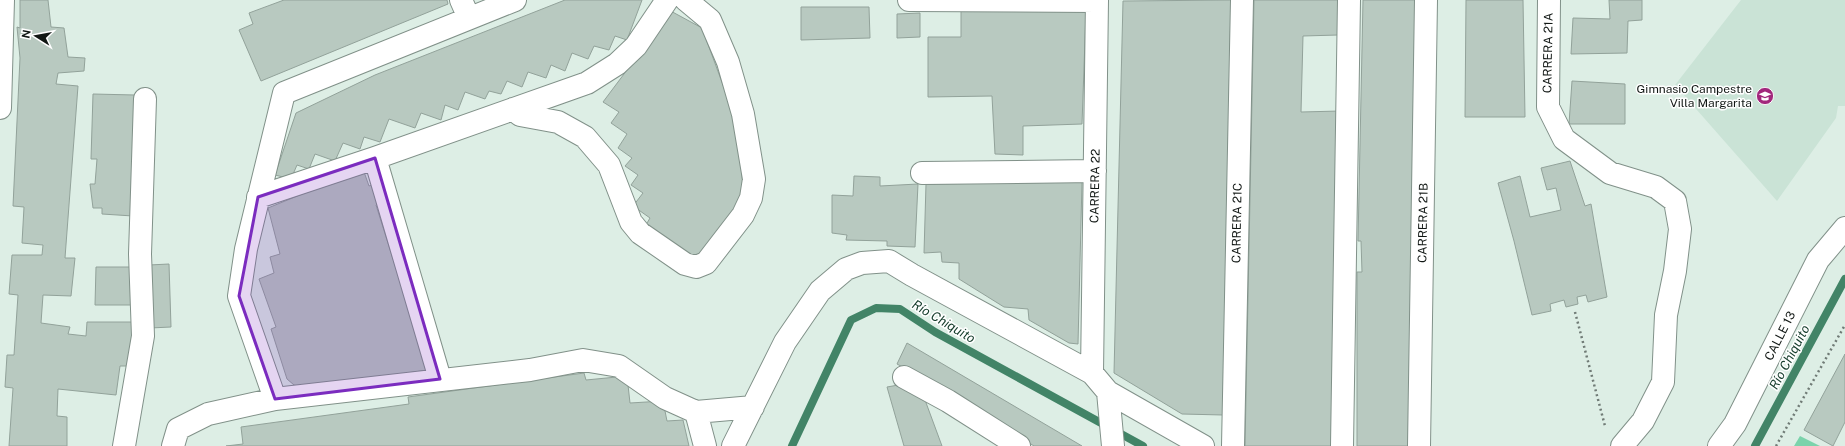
<svg xmlns="http://www.w3.org/2000/svg" width="1845" height="446" viewBox="0 0 1845 446" font-family="'Public Sans',sans-serif">
	<rect width="100%" height="100%" fill="#ddeee5"/>
	<path fill="#cae3d6" d="M1741 0H1845V106H1838L1836 118 1777 201 1675 85Z"/>
	<path fill="#7bd3ab" d="M1800 436 1820 446H1794Z"/>
	<g fill="none" stroke-linecap="round" stroke-linejoin="round">
		<path stroke="#428467" stroke-width="8" d="M792 446 851 320 876 308 900 309 935 332 1143 446
			M1755 446 1845 279"/>
	</g>
	<path fill="#b8c9c0" stroke="#92a29a" d="M20 0H48L51 27 64 28 68 57 85 58 84 71 58 73 56 84 78 86 65 258H75L71 296 43 295 41 323 70 327 68 334 86 336 87 322H134L129 366H120L116 395 58 389 57 416 67 417V446H9L13 388 5 387 7 355H14L18 295 9 294 12 255H42L43 245 22 243 24 207 13 206 20 58 17 27 20 28Z
		M284 0H447L448 4 261 81 239 30 253 24 249 13Z
		M565 0H642L627 40 615 36 609 50 594 46 588 59 572 53 565 71 551 65 546 78 528 72 522 87 507 81 501 94 489 91 485 99 465 92 458 110 445 105 441 120 421 113 415 128 389 119 380 142 364 137 360 149 343 143 335 161 315 154 309 169 297 165 291 179 275 175 296 113 375 75Z
		M1231 0 1223 415 1182 414 1114 373 1123 1Z
		M1254 0H1339L1338 35 1303 36 1301 112 1340 111 1335 446H1245Z
		M1363 0H1415L1410 446H1357V272H1362L1361 241H1358Z
		M1466 0H1523L1525 117H1465Z
		M1609 0H1642V20L1628 21 1627 53 1571 54 1573 18 1610 19Z
		M801 7H869L870 38 801 40Z
		M667 9 702 28 730 104 741 160 743 189 738 216 700 264 643 230 650 218 633 206 643 193 631 185 638 175 625 166 632 158 618 148 627 134 611 123 619 112 603 102 627 70 622 68Z
		M961 9 1086 11 1082 124 1023 126V155L995 154 992 96 928 97V37H961Z
		M920 13V37L897 38V14Z
		M1572 81 1625 84V124H1569Z
		M93 94 135 95 133 216 102 214V208H93L90 184H95L97 159H91Z
		M1570 161 1585 206 1591 204 1607 297 1588 302 1586 295 1577 297 1578 304 1566 307 1564 300 1550 304 1551 311 1532 315 1514 241 1498 183 1520 176 1530 217 1561 210 1556 188 1547 190 1541 168Z
		M363 169 369 186 377 183 381 201 376 205 428 370 304 388 294 385 287 379 271 329 276 327 259 279 274 273 270 257 280 254 268 208Z
		M854 176 880 177V186L918 184 915 247 887 246V241L846 240 847 235 832 233V195L853 196Z
		M1082 182 1078 344 1069 343 1029 320 1028 309 1004 307 959 279V263L942 262 941 252 924 253 926 184Z
		M169 264 171 327 150 328 149 265Z
		M96 267H130L131 305H95Z
		M907 343 1082 446H1034L943 389 897 364Z
		M1845 354V422L1833 446 1804 430Z
		M584 373 586 380 627 376 630 403 663 401 667 421 683 420 689 446H226L243 444 241 427 409 404 408 397Z
		M904 384 925 400 942 446H904L887 387Z"/>
	<g fill="none" stroke-linecap="round" stroke-linejoin="round">
		<defs>
			<path id="minor" d="M461 0 469 18
				M909 0 1097 1
				M1549 0 1548 107 1564 139 1610 173 1656 187 1675 201 1680 229 1675 271 1666 315 1663 382 1643 421 1622 446
				M0 108 3 0
				M513 109 520 115 558 122 585 137 609 165 631 222 640 233 685 264 696 267 706 263 743 215 751 198 754 179 743 114 728 62 710 20 686 0
				M375 158 440 379
				M922 173 1095 171
				M258 197 375 158 587 83 617 64 636 46 667 0
				M1092 373 1097 0
				M904 377 948 401 1019 446
				M1108 392 1113 446
				M275 399 239 296 246 249 284 93 515 0
				M696 412 705 446
				M124 446 143 336 140 254 145 99
				M173 446 178 429 208 414 275 399 530 370 583 360 619 366 665 398 696 412 753 407
				M733 446 785 342 820 291 846 269 862 263 889 261 912 275 1092 373 1108 392 1203 446
				M1233 446 1242 0
				M1342 446 1349 0
				M1419 446 1426 0
				M1719 446 1735 424 1818 260 1845 228"/>
		</defs>
		<use href="#minor" stroke="#819189" stroke-width="24"/>
		<path stroke="#707b76" stroke-width="2.5" stroke-dasharray="2 3" stroke-linecap="butt" d="M1575 312 1605 426
			M1776 446 1845 325"/>
		<use href="#minor" stroke="#fff" stroke-width="22"/>
	</g>
	<path fill="#7b2cbf" fill-opacity="0.2" stroke="#7b2cbf" stroke-width="3" stroke-linejoin="round" d="M375 158 440 379 275 399 239 296 258 197Z"/>
	<defs>
		<symbol id="school-disc" viewBox="-11 -11 22 22"><circle r="9.5" fill="#a2277c" stroke="#fff"/><path d="M0-5L7-2L0 1L-7-2ZM-4 1L0 2.5L4 1V4Q0 6-4 4Z" fill="#fff"/></symbol>
	</defs>
	<g fill-rule="evenodd">
		<use href="#school-disc" x="1755" y="86" width="20" height="20"/>
	</g>
	<g text-anchor="middle" stroke-width="3" stroke-linejoin="round" paint-order="stroke">
		<g font-size="12" fill="#111714" stroke="#fff">
			<text transform="translate(1548 53) rotate(-89)" y="4">CARRERA 21A</text>
			<text transform="translate(1095 186) rotate(-89)" y="4">CARRERA 22</text>
			<text transform="translate(1237 223) rotate(-89)" y="4">CARRERA 21C</text>
			<text transform="translate(1423 223) rotate(-89)" y="4">CARRERA 21B</text>
			<text transform="translate(1780 336) rotate(-63)" y="4">CALLE 13</text>
		</g>
		<g font-size="12" fill="#111714" stroke="#fff" text-anchor="end">
			<text x="1752" y="93">Gimnasio Campestre<tspan x="1752" dy="14">Villa Margarita</tspan></text>
		</g>
		<g font-size="13" font-style="italic" fill="#143c2b" stroke="#fff">
			<text transform="translate(944 321) rotate(31)" y="5">Río Chiquito</text>
			<text transform="translate(1789 357) rotate(-62)" y="5">Río Chiquito</text>
		</g>
	</g>
	<g transform="translate(36 36) rotate(281)" stroke="#ffffff" stroke-width="3" paint-order="stroke">
	<path d="M0-3L7 15L0 10L-7 15Z" fill="#111714"/>
	<text y="-6" font-size="11" font-weight="bold" text-anchor="middle" fill="#111714">N</text>
	</g>
</svg>
